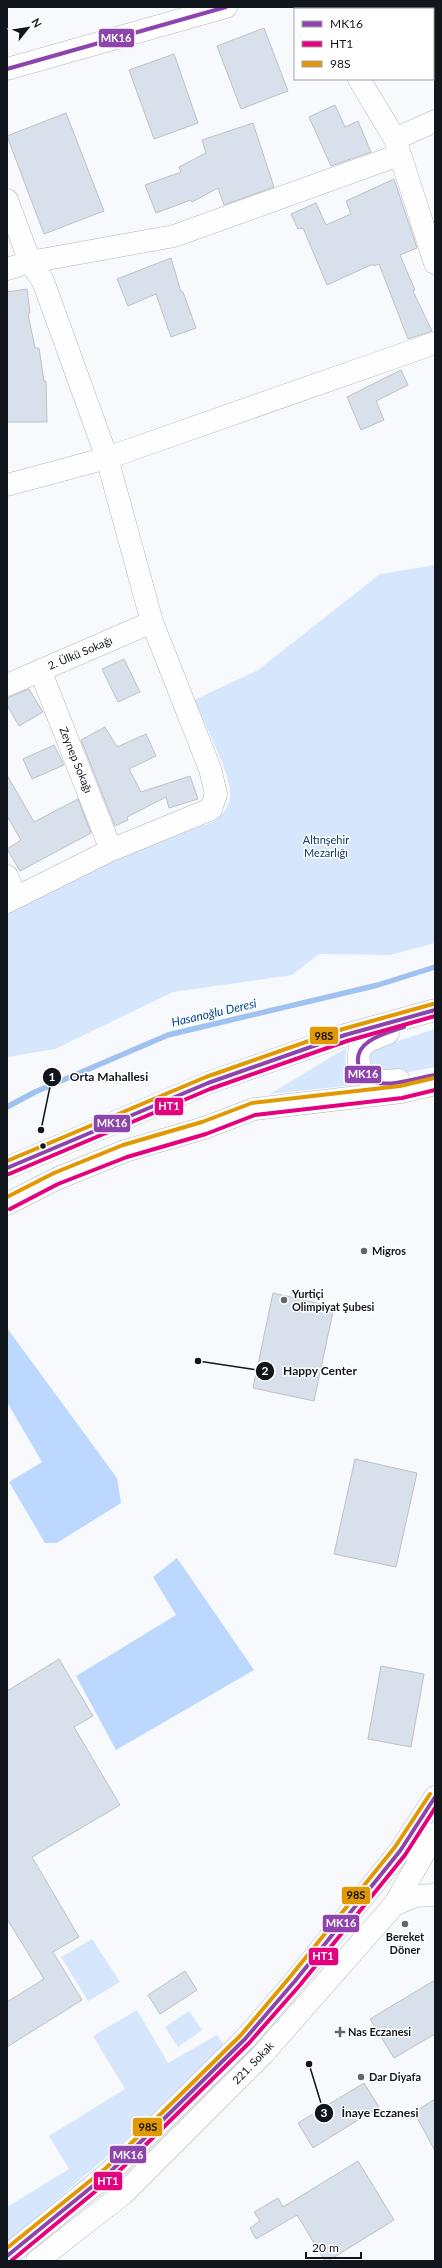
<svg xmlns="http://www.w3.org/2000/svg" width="442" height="2268" viewBox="0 0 442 2268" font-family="Lato,sans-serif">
	<rect width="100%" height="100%" fill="#f7f9fc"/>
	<path fill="#d6e6fd" d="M435 565V943L390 955 319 954 292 975 173 992 55 1049 7 1057V914L106 859 213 822C221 816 229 808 230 797 233 778 203 720 194 700L258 670 380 574Z
		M435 1029V1067L398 1074 371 1073 367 1055 373 1049Z
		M346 1048 345 1067 354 1085 270 1094Z
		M92 1939 120 1982 88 2001 61 1957Z
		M137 2010 168 2063 217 2035 224 2045 118 2147 7 2242V2207L69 2169 49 2136 125 2089 93 2036Z
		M189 2011 202 2030 178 2047 165 2027Z"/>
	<path fill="#bdd8fe" d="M7 1328 117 1478 121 1503 57 1543H45L9 1482 42 1462 7 1402Z
		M177 1558 254 1670 116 1750 76 1676 176 1615 153 1577Z"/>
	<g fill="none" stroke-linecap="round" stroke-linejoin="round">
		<path stroke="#a0c2f0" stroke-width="5.5" d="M7 1107 35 1092 168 1035 378 985 435 967"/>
	</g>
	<path fill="#d8e0ec" stroke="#bec2c7" d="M264 28 288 91 241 109 217 46Z
		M174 54 198 123 154 139 129 70Z
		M335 105 345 127 358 121 371 152 331 166 309 117Z
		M66 113 104 211 44 234 7 136Z
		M253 123 274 187 224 205 218 188 192 202 191 200 156 213 145 185 181 172 179 167 206 153 202 140Z
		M394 179 417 248 400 255 415 290 413 291 432 331 408 339 379 264 374 266 373 264 327 285 303 228 298 229 291 214 316 203 326 225 351 214 346 201Z
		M171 258 181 292H183L196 328 171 337 156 294 128 306 117 279Z
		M27 289 30 313 28 314 35 348H39L44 381H46L47 422H7V292Z
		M401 370 408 385 376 401 384 420 361 430 347 397Z
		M124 659 140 692 118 702 102 669Z
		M29 689 43 712 19 726 7 705V698Z
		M105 727 117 747 146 734 156 756 129 769 141 792 190 776 198 799 169 808 166 797 127 817 128 820 115 826 81 740Z
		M54 745 64 765 32 779 23 759Z
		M7 775 34 822 78 799 91 833 20 871 7 849 21 840 7 816Z
		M273 1293 334 1307 314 1401 253 1388Z
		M355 1459 417 1473 396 1567 334 1554Z
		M59 1659 93 1716 74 1727 120 1805 32 1857 79 1937 53 1952 82 2000 7 2047V2002L44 1979 7 1919V1691Z
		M381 1666 424 1674 411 1747 368 1739Z
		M185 1971 197 1990 160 2014 148 1995Z
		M435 1980V2034L394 2058 370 2019Z
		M364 2083 379 2107 313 2148 298 2123Z
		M435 2099V2151L414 2112Z
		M358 2161 394 2220 328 2261H325L297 2215 256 2239 250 2228 260 2221 254 2212 278 2198 283 2207Z"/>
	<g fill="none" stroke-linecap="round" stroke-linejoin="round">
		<defs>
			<path id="minor" d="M316 7 317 9
				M359 79 395 139 435 263
				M395 139 435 121
				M7 200 30 262 43 281 107 458 152 622 210 769 216 794 211 809 111 850 7 902
				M7 269 30 262 174 236 399 155
				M7 485 107 458 435 343
				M40 670 111 850
				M7 685 152 622
				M7 876 15 897
				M394 1905 415 1896 435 1895
				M7 2256 110 2172 245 2039 295 1981 400 1851 435 1797
				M37 2261 123 2194 263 2054 394 1905 435 1834"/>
			<path id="major" d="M7 69 226 7
				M388 1033 368 1041 360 1048C356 1064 360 1073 373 1082L399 1080
				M7 1168 208 1083 345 1035 435 1010
				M7 1204 56 1179 125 1151 204 1128 254 1109 401 1092 435 1084"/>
		</defs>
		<use href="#minor" stroke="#b3b7bc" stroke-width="23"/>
		<use href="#major" stroke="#b3b7bc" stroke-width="23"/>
		<use href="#minor" stroke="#fefeff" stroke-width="22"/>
		<use href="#major" stroke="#fefeff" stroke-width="22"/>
		<defs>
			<path id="bus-1" d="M7 69 226 7
				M404 1027C386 1033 351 1041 359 1067 361 1073 367 1080 373 1082 393 1087 416 1078 435 1075
				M7 1168 208 1083 345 1035 435 1010
				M7 2256 110 2172 245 2039 295 1981 400 1851 435 1797"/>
			<path id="bus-2" d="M9 1174 210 1089 347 1041 435 1016
				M10 1209 58 1184 127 1157 206 1134 255 1115 402 1098 435 1090
				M11 2261 114 2176 249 2043 300 1985 405 1855 435 1808"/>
			<path id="bus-3" d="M7 1161 206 1077 343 1029 433 1004
				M7 1197 54 1173 123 1145 202 1122 252 1103 400 1086 434 1078
				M7 2248 106 2168 241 2035 290 1977 395 1847 430 1794"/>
		</defs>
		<use href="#bus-1" stroke="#fff" stroke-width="7"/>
		<use href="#bus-2" stroke="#fff" stroke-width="7"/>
		<use href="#bus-3" stroke="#fff" stroke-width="7"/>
		<use href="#bus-1" stroke="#8e44ad" stroke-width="4"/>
		<use href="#bus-2" stroke="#e5007d" stroke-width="4"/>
		<use href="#bus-3" stroke="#e09803" stroke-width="4"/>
	</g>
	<circle fill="#11161d" stroke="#fff" stroke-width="1.5" cx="43" cy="1146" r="3.5"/>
	<g fill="#62656b" stroke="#fff" stroke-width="1.5">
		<circle cx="364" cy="1251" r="4"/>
		<circle cx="284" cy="1300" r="4"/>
		<circle cx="405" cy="1924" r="4"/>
		<path d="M338 2026h4v4h4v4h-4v4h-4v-4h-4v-4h4z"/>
		<circle cx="361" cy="2077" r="4"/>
	</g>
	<g text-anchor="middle" stroke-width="3" stroke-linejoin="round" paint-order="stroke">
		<g font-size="11" fill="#11161d" stroke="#fff">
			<text transform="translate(80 653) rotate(-23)" y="4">2. Ülkü Sokağı</text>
			<text transform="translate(76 760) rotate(68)" y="4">Zeynep Sokağı</text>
			<text transform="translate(253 2063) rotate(-46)" y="4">221. Sokak</text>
		</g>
		<g font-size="11" fill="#0a3972" stroke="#fff">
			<text x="326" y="844">Altınşehir<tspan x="326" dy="13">Mezarlığı</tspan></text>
		</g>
		<g font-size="11" font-weight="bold" fill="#11161d" stroke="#fff" text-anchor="start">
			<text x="372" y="1255">Migros</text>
			<text x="292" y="1298">Yurtiçi<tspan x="292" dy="13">Olimpiyat Şubesi</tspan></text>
			<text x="405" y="1941" text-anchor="middle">Bereket<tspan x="405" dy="13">Döner</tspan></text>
			<text x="348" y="2036">Nas Eczanesi</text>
			<text x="369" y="2081">Dar Diyafa</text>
		</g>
		<g font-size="12" font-style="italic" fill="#01448f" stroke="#fff">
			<text transform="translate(214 1013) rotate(-13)" y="4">Hasanoğlu Deresi</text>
		</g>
	</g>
	<path fill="none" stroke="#11161d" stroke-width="1.5" d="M41 1130L52 1077M198 1361L265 1371M309 2064L324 2113"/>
	<g fill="#11161d" stroke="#fff" stroke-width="1.5">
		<circle cx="41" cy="1130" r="4"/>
		<circle cx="198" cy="1361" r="4"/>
		<circle cx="309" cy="2064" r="4"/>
		<circle cx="52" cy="1077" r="10"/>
		<circle cx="265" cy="1371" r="10"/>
		<circle cx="324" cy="2113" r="10"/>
	</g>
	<g font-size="12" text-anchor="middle" font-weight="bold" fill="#fff">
		<text x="52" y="1081">1</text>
		<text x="265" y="1375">2</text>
		<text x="324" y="2117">3</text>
	</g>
	<g font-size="12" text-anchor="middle" font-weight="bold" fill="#11161d" stroke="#fff" stroke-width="3" stroke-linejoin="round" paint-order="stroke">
		<text x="109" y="1081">Orta Mahallesi</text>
		<text x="320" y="1375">Happy Center</text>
		<text x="380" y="2117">İnaye Eczanesi</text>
	</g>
	<g stroke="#fff" stroke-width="1.5">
		<rect x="98" y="28" width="37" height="20" rx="4" fill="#8e44ad"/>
		<rect x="309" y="1026" width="30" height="19" rx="4" fill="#e09803"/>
		<rect x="344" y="1065" width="38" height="19" rx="4" fill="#8e44ad"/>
		<rect x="154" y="1097" width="30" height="19" rx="4" fill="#e5007d"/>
		<rect x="93" y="1114" width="38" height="19" rx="4" fill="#8e44ad"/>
		<rect x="341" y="1886" width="30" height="19" rx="4" fill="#e09803"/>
		<rect x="322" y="1914" width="38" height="19" rx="4" fill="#8e44ad"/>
		<rect x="308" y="1947" width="31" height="19" rx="4" fill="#e5007d"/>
		<rect x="132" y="2117" width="31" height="20" rx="4" fill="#e09803"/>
		<rect x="109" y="2145" width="38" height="19" rx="4" fill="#8e44ad"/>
		<rect x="93" y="2171" width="30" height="20" rx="4" fill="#e5007d"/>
	</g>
	<g font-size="11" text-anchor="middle" font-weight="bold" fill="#fff">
		<text x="116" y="42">MK16</text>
		<text x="363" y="1078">MK16</text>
		<text x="169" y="1110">HT1</text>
		<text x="112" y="1127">MK16</text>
		<text x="341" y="1927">MK16</text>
		<text x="323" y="1960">HT1</text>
		<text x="128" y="2159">MK16</text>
		<text x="108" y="2185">HT1</text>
	</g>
	<g font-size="11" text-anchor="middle" font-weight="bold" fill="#111">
		<text x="324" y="1040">98S</text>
		<text x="356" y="1899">98S</text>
		<text x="148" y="2131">98S</text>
	</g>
	<rect width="442" height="2268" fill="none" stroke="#11161d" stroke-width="16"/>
	<rect x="294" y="8" width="140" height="72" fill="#ffffff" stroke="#a0a2a5"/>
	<rect x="302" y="21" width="20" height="6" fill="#8e44ad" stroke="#a0a2a5"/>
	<text x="330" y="28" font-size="12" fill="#11161d">MK16</text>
	<rect x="302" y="41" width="20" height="6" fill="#e5007d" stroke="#a0a2a5"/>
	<text x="330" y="48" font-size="12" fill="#11161d">HT1</text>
	<rect x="302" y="61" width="20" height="6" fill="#e09803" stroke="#a0a2a5"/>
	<text x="330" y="68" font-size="12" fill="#11161d">98S</text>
	<g transform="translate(28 28) rotate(60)" stroke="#ffffff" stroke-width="3" paint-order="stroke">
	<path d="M0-3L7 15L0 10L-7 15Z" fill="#11161d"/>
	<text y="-6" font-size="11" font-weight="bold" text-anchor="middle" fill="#11161d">N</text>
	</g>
	<path d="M306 2252v6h55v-6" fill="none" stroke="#11161d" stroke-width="2"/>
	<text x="312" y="2252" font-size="12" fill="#11161d" stroke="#ffffff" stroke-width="3" paint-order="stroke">20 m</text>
</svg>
